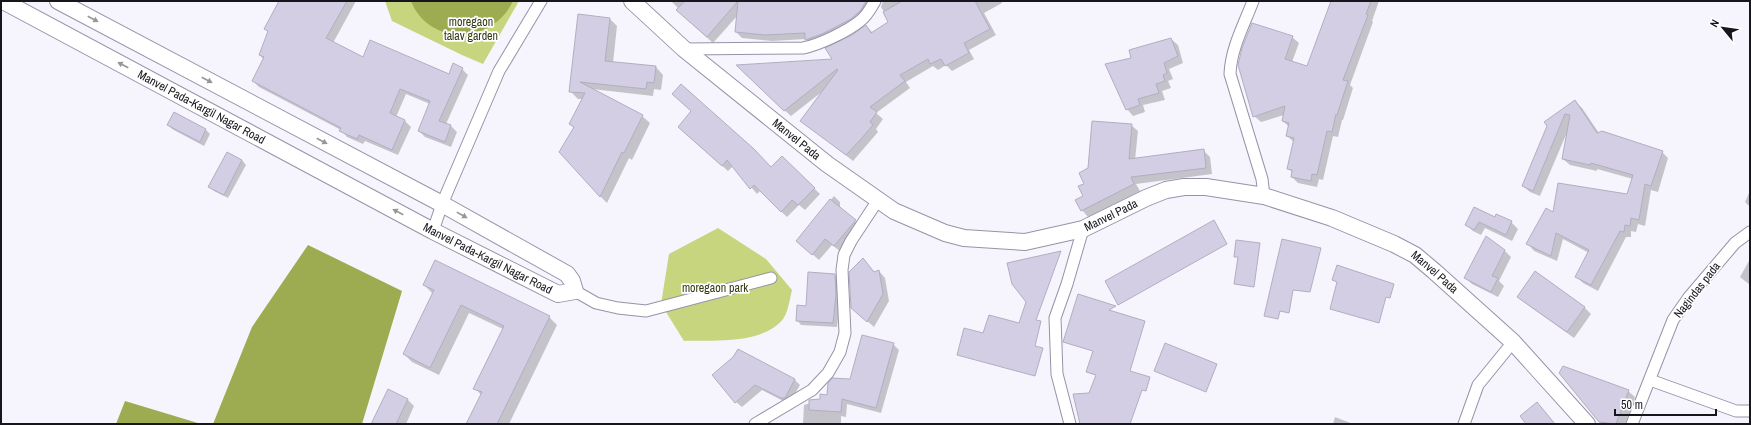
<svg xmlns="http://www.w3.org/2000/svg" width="1751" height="425" viewBox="0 0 1751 425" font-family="'Archivo Narrow',sans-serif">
	<rect width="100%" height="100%" fill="#f6f4fd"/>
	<path fill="#c6d57e" d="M385 1H519L483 64 462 55 392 21Z
		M718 228 766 259 792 290C790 298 788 313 783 319 762 345 714 340 684 341L661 304 669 254Z"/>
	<path fill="#9dab51" d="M411 1H513C493 44 429 47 411 1Z
		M308 245 402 291 362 424H213L252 327Z
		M125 401 201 424H116Z"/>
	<path fill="#0003" d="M280 1H356L333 43 363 58 449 75 462 69 468 75 446 124 451 126 457 132 451 147 425 137 419 131 430 104 406 94 396 117 405 121 411 127 398 155 365 141 363 144 347 137 341 130 259 87 253 81 264 60 260 55 269 32 265 28Z
		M671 1H879L862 22 812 45 806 39 772 41 742 38 736 32 738 15 713 43 684 17 679 9Z
		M883 1H1001L1002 3 984 13 996 35 969 50 974 59 952 71 946 65 938 70 933 66 906 82 910 88 876 113 883 119 876 129 878 132 853 161 802 121 823 91 791 116 743 72 834 60 852 36 866 26 873 33 890 22 881 7Z
		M1332 1H1379L1372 21 1373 22 1350 85 1353 88 1343 120H1342L1338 137 1333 136 1323 180 1319 179 1317 187 1298 183 1292 177 1293 173 1288 168 1294 142 1287 136 1289 127 1283 121 1284 115 1261 122 1254 116 1239 68 1243 48 1292 37 1299 43 1292 62 1307 67Z
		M610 19 617 26 613 63 656 67 663 75 661 90 654 89 653 96 592 89 642 116 650 123 632 160 629 158 607 203 600 196 575 129 570 124 583 99H578L570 91Z
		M1171 39 1178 45 1183 63 1169 69 1173 79 1168 81 1171 88 1162 91 1165 100 1143 105 1145 112 1133 116 1127 109 1132 59Z
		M1575 101 1582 108 1599 133 1662 152 1668 158 1658 192 1651 190 1645 226 1638 224 1636 232 1631 231V237H1626L1598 291 1583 283 1576 276 1589 253 1563 239 1557 261 1534 251 1528 244 1554 214 1628 195 1633 179 1597 169V171L1570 165 1563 159 1568 130 1540 196 1530 192 1523 186 1548 126Z
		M174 113 206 130 210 134 204 146 172 129 168 124Z
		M1131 125 1138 131 1135 160 1203 150 1210 157 1212 174 1136 184 1140 191 1088 217 1082 210 1089 169Z
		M685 133 771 168 782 157 820 194 805 210 799 205 787 217 760 191 757 194 733 166 728 171Z
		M242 160 246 165 228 198 214 191 210 187Z
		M1750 191V207L1745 202Z
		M834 196 840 202V208L861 227 841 252 832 245 819 260 797 241Z
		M1495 218 1511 222 1518 229 1512 241 1485 228 1481 235 1473 231 1467 225Z
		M1505 251 1511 257 1499 281 1504 286 1498 297 1472 284 1466 278Z
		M863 259 875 273 879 271 885 278 889 301 874 327 857 312Z
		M1750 259V285L1740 277Z
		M835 275 839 279 840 300 837 327 801 325 797 320Z
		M424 285 549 317 557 325 509 424H467L481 395 475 388 503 329 469 313 439 375 412 362 404 354 433 294Z
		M1518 296 1585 308 1591 314 1574 338 1525 303Z
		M893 344 899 350 881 413 847 404 846 417 841 416V424H803L804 405 820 400 828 396 850 380Z
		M739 350 795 380 800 385 789 404 762 390 742 407 736 402 734 358Z
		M388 391 408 400 414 406 406 424H372Z
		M1628 391 1635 397 1625 424H1602L1599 421Z
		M1335 417 1353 424H1333Z"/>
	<path fill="#d3cee4" stroke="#b2aec2" d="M279 1H347L326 38 363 57 370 40 449 74 453 63 463 68 439 121 451 125 445 142 418 131 430 101 400 89 390 113 405 120 392 150 359 135 357 139 339 131 341 128 252 81 264 57 259 55 268 31 264 29Z
		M685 1H738L707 37 676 10Z
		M738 1H866L861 10 851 19 822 34 805 40V33L765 35 735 32Z
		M902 1H975L990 29 964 43 969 53 945 66 941 59 930 64 928 59 900 75 905 81 870 107 877 112 870 122 873 125 861 139 846 155 800 121 838 70 837 69 784 111 736 65 832 59 825 48 852 35 866 25 871 33 888 22 883 12Z
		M1331 1H1371L1366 14 1368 15 1343 80 1348 81 1337 115 1336 114 1332 132 1327 131 1317 175 1312 174 1311 181 1291 177 1292 170 1287 169 1294 138 1286 136 1289 123 1282 121 1285 106 1253 117 1238 65 1242 48 1252 23 1293 36 1285 59 1307 66Z
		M578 14 610 18 605 61 656 66 654 83 647 82 646 89 580 82 643 115 624 153 622 152 600 197 559 152 574 127 569 124 585 93 569 92Z
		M1171 38 1178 56 1164 63 1167 73 1163 75 1165 81 1156 84 1159 93 1138 99 1140 105 1126 110 1105 64 1131 58 1129 50Z
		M681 84 754 149 771 167 782 156 815 188 798 205 792 200 781 212 754 185 750 189 727 160 722 166 678 127 691 111 672 94Z
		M1575 100 1597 133 1602 131 1663 151 1651 186 1645 184 1639 220 1631 218 1630 226 1625 225 1624 232 1620 231 1591 285 1575 277 1589 250 1556 233 1551 256 1526 244 1546 208 1553 212 1558 183 1627 194 1633 175 1591 163 1590 165 1562 159 1570 115 1565 114 1533 191 1522 186 1547 126 1544 122Z
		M174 112 206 129 200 142 167 125Z
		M1092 121 1132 124 1129 159 1204 149 1206 168 1131 177 1134 184 1081 211 1075 200 1083 196 1078 186 1084 184 1079 173 1088 168Z
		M227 152 242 160 224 195 208 187Z
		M830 199 856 220 834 246 825 239 812 255 796 241Z
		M1474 207 1495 217 1496 214 1512 221 1506 235 1479 222 1474 230 1465 225Z
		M1214 220 1227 244 1118 305 1105 281Z
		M1486 236 1505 250 1492 276 1498 278 1491 292 1464 278Z
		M1282 239 1321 248 1310 292 1293 290 1289 313 1280 311 1278 319 1264 316Z
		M1236 240 1260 243 1254 287 1234 284 1238 257H1234Z
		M1061 251 1036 320 1041 321 1035 346 1043 348 1035 376 957 355 964 328 983 333 989 315 1019 323 1026 302 1012 284 1007 263Z
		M863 258 874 272 879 270 883 294 867 322 851 308 849 272Z
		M435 260 550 316 497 424H466L482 392 473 389 504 326 461 305 430 368 403 354 434 290 423 285Z
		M1337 265 1394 284 1390 298 1386 297 1379 323 1330 309 1337 282 1332 280Z
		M1535 271 1585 307 1567 332 1517 297Z
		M808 272 835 274 836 295 833 323 796 321 797 305 806 306Z
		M1078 294 1116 306 1109 310 1145 321 1130 371 1150 377 1146 391 1142 390 1130 424H1080L1073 394 1089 393 1096 375 1086 372 1093 351 1063 342Z
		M862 335 894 343 876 408 842 399 841 412 809 410V400L820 399V394L827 395 828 383 832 378 850 379Z
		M1165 343 1217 364 1206 392 1154 371Z
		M738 349 795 379 785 398H781L755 385 735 403 712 375 733 357Z
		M1563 366 1629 390 1616 424 1599 422 1559 373Z
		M388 389 408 399 396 424H371Z
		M1537 402 1555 424H1526L1520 416Z"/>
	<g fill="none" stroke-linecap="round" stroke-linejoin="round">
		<defs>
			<path id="street" d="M1253 1C1244 25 1231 48 1230 74L1262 179 1264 196
				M684 49 803 48C819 45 848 31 860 21 867 16 871 8 875 1
				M433 231 442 204 499 71 541 1
				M575 291 596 303 618 308 646 311 771 278
				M1650 380 1736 411H1750
				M755 424 812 390 828 373 840 352 845 333 842 270 844 255 851 241 878 200
				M1070 424 1057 374 1055 318 1067 284 1083 229
				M1464 424 1478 385 1513 342
				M1632 424 1673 320 1689 297 1735 243 1750 232"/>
			<g id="secondary">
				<path id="s1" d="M3 1 433 231 558 294 575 291 572 281 567 274 442 204 58 1"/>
				<path id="s2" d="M632 1 684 49 827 164 894 211 945 233 964 238 1025 242 1083 229 1146 198 1166 190 1184 187H1206L1264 196 1332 218 1394 244 1415 255 1434 271 1513 342 1587 424"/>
			</g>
		</defs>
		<use href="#street" stroke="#9793a7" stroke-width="13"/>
		<use href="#secondary" stroke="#9793a7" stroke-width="18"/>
		<use href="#street" stroke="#fff" stroke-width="11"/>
		<use href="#secondary" stroke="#fff" stroke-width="16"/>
	</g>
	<defs><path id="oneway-solid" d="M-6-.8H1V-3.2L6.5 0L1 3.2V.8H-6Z"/></defs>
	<g fill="#979699">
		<use href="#oneway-solid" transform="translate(93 19) rotate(28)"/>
		<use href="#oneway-solid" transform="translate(123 65) rotate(-152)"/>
		<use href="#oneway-solid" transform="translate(207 80) rotate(28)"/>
		<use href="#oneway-solid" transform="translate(322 141) rotate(28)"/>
		<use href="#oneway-solid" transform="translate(398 212) rotate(-152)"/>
		<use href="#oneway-solid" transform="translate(462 215) rotate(29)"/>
	</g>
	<g text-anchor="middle" stroke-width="3.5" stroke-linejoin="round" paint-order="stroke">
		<g font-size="12" fill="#333a13" stroke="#fff">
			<text x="471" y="26">moregaon<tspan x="471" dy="14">talav garden</tspan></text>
			<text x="715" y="292">moregaon park</text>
		</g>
		<g font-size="12" fill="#17161d" stroke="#fff">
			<text dy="4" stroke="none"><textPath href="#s1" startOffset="225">Manvel Pada-Kargil Nagar Road</textPath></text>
			<text dy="4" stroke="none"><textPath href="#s2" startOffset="215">Manvel Pada</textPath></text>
			<text dy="4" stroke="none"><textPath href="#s2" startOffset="563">Manvel Pada</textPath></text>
			<text dy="4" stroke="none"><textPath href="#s1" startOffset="549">Manvel Pada-Kargil Nagar Road</textPath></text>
			<text dy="4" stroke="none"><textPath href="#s2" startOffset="911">Manvel Pada</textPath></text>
			<text transform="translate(1697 290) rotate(-52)" y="4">Nagindas pada</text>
		</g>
	</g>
	<rect width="1751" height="425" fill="none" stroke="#17161d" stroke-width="4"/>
	<g transform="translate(1723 28) rotate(299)" stroke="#ffffff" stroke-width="3" paint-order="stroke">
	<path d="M0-3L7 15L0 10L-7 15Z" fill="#17161d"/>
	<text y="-6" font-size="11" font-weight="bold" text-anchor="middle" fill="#17161d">N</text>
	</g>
	<path d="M1615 409v6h101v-6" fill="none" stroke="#17161d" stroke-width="2"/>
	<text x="1621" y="409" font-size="12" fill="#17161d" stroke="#ffffff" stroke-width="3" paint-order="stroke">50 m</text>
</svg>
